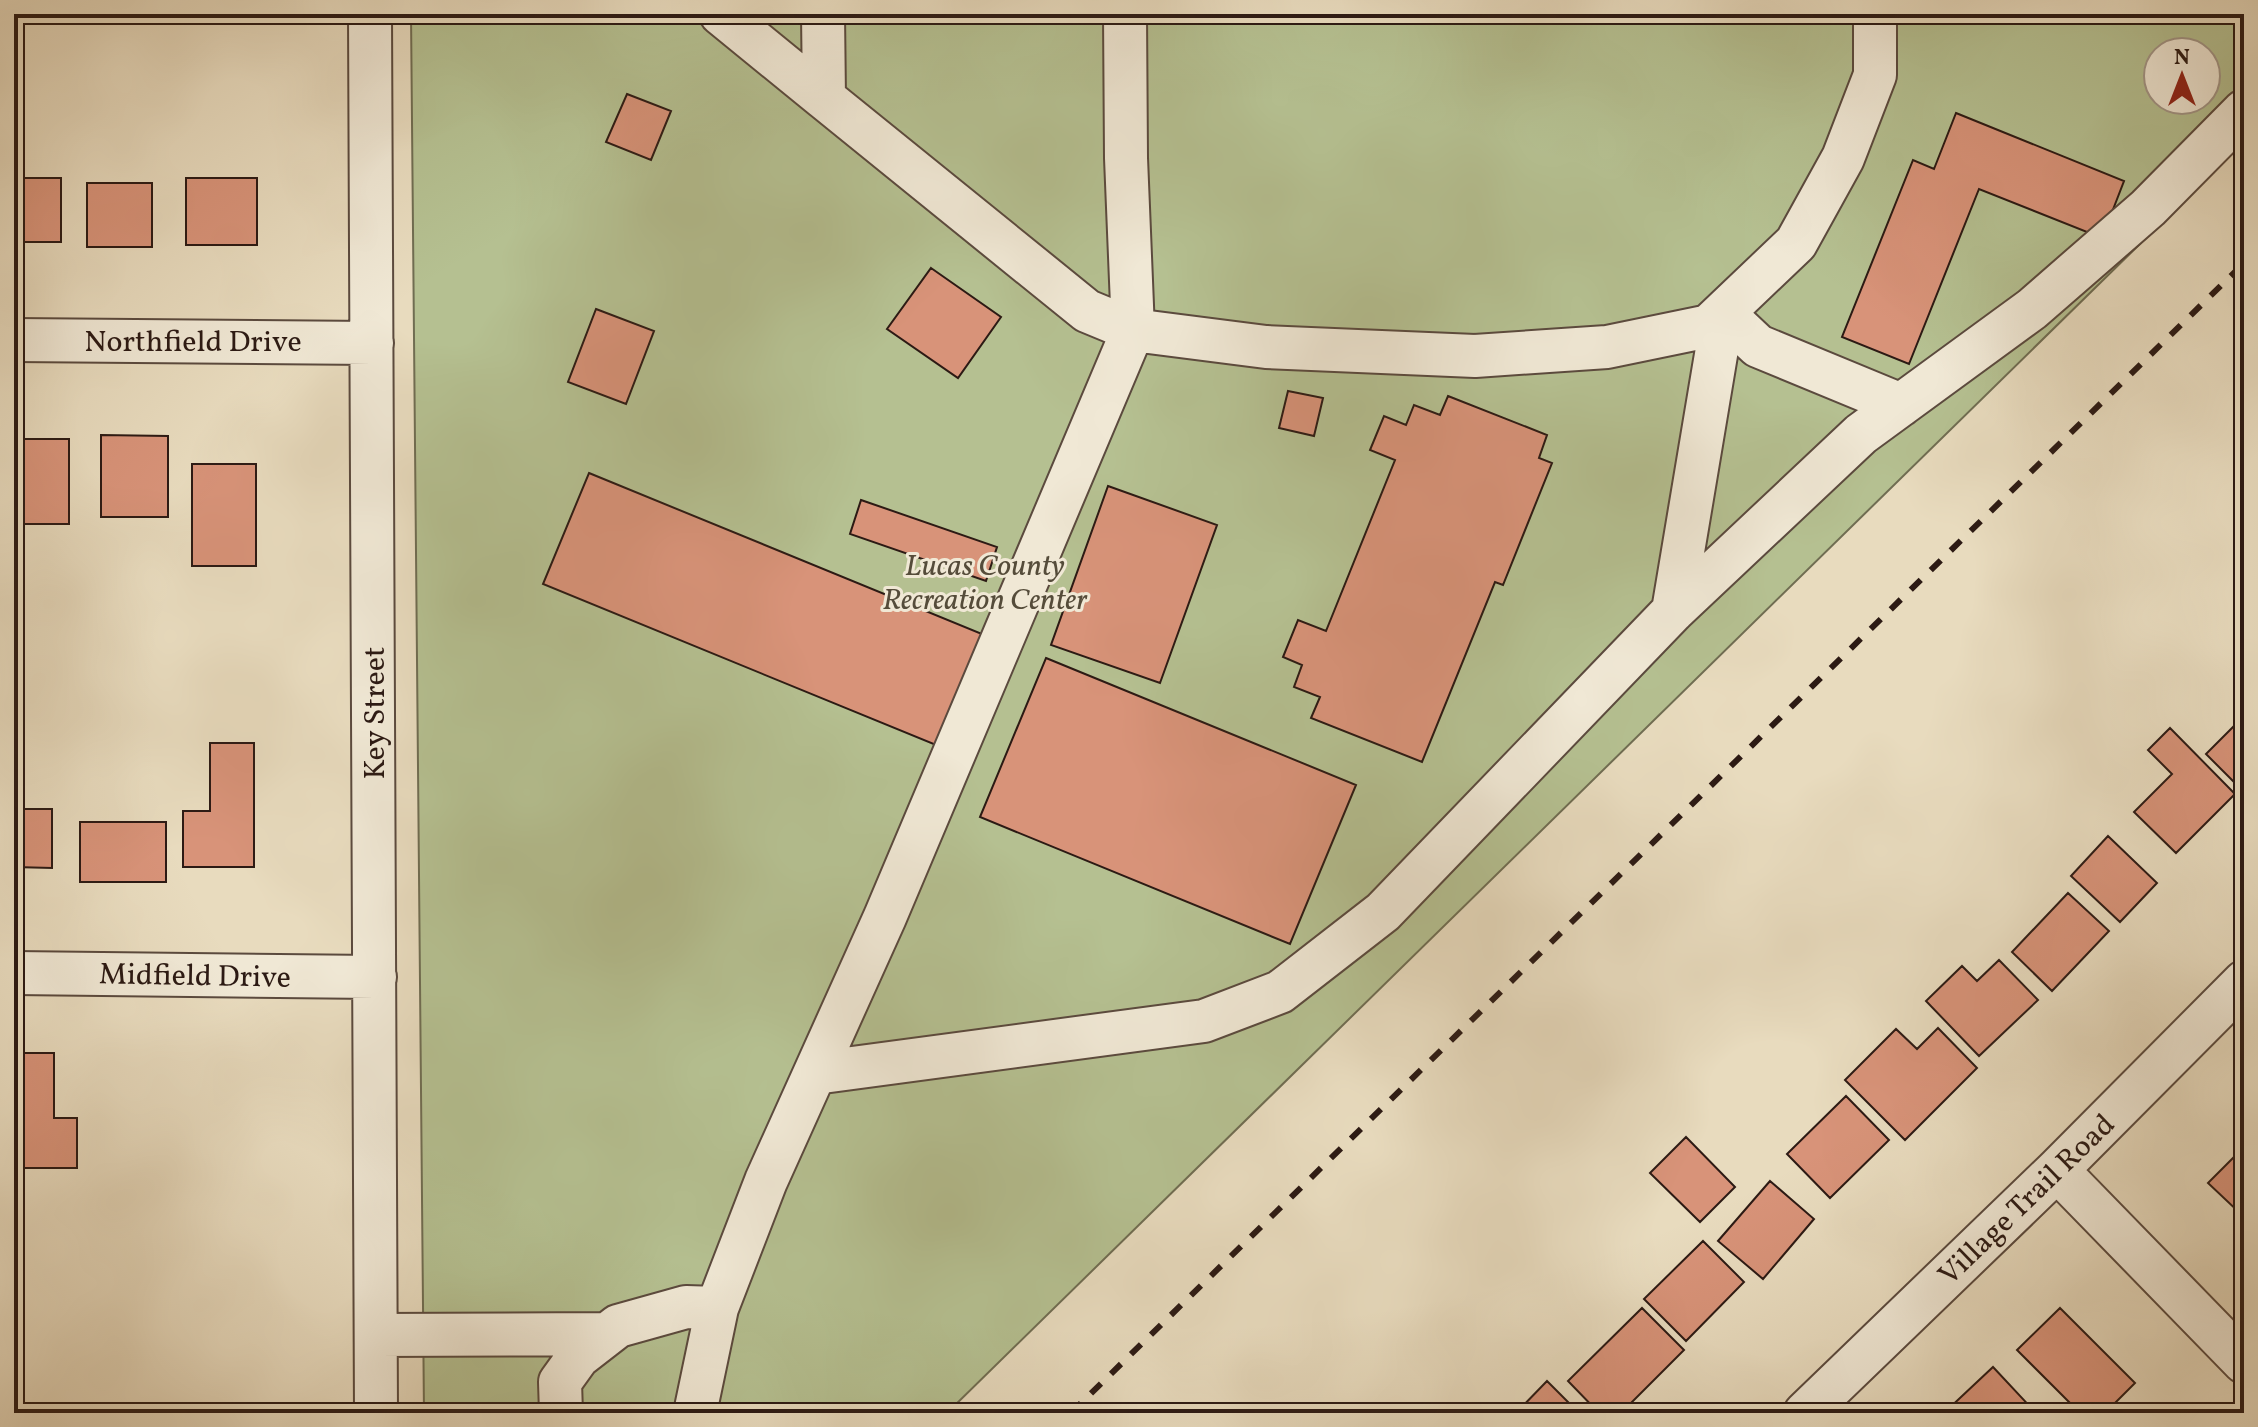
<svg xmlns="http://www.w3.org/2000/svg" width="2258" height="1427" viewBox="0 0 2258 1427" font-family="Vollkorn,serif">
	<rect width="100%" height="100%" fill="#e8dbbe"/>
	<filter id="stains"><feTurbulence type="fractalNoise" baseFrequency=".0025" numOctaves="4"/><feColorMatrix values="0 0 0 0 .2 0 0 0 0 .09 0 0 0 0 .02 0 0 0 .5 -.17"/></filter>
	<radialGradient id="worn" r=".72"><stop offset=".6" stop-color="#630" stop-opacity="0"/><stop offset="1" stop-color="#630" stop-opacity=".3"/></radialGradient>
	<path fill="#b5c091" stroke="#706d52" stroke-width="2" fill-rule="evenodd" d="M411 14H2244V142L947 1413H424ZM2158 52H2206V100H2158Z"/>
	<path fill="#d89379" stroke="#2c1a14" stroke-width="2" d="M627 94 671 111 651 160 606 142Z
		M1956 113 2124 181 2102 238 1979 189 1909 364 1842 337 1913 160 1934 169Z
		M14 178H61V242H14Z
		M186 178H257V245H186Z
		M87 183H152V247H87Z
		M931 268 1001 317 958 378 887 329Z
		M596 309 654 331 626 404 568 382Z
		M1288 391 1323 398 1314 436 1279 428Z
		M1448 396 1547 435 1539 458 1552 463 1503 585 1495 582 1422 762 1311 718 1320 697 1294 687 1302 665 1283 657 1298 620 1326 631 1395 460 1370 450 1384 416 1406 425 1414 405 1440 415Z
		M101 435 168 436V517H101Z
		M14 439H69V524H14Z
		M192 464H256V566H192Z
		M589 473 982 634 936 745 543 584Z
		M1108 486 1217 525 1160 683 1051 645Z
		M861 500 997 547 986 581 850 534Z
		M1046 658 1356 785 1290 944 980 817Z
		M2244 716V792L2206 754Z
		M2170 728 2235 794 2176 853 2134 812 2172 774 2148 750Z
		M210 743H254V867H183V811H210Z
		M14 809H52V868L14 867Z
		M80 822H166V882H80Z
		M2108 836 2157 883 2120 922 2071 876Z
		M2068 893 2109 931 2052 991 2012 952Z
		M1999 960 2038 1000 1979 1056 1926 1001 1962 966 1977 981Z
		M1938 1028 1977 1068 1905 1140 1845 1080 1896 1029 1917 1049Z
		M14 1053H54V1118H77V1168H14Z
		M1846 1096 1889 1140 1830 1198 1787 1154Z
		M1686 1137 1735 1187 1700 1222 1650 1173Z
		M2244 1147V1217L2208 1183Z
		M1770 1181 1814 1219 1763 1279 1718 1241Z
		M1703 1241 1744 1282 1686 1341 1644 1299Z
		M1642 1308 1684 1350 1621 1413H1599L1568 1381Z
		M2060 1308 2135 1383 2105 1413H2080L2017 1350Z
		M1993 1367 2036 1413H1944Z
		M1547 1381 1579 1413H1516Z
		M223 1404H269V1413H223Z
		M14 1408H47V1413H14Z"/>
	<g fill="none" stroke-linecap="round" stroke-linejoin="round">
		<defs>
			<path id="minor" d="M370 14 376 1413
				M721 14 824 98
				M823 14 824 98 1087 311 1133 330 1266 347 1475 356 1607 347 1709 326 1796 243 1843 158 1875 75V14
				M14 340 372 343
				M1673 611 1723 313 1758 346 1901 405
				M14 973 375 977
				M815 1073 1204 1021 1280 992 1383 912 1673 611 1861 434 2032 309 2148 208 2244 111
				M2057 1170 2244 1362
				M376 1335 607 1334
				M561 1413 560 1382 578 1357 618 1326 686 1307 717 1308
				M695 1413 717 1308 766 1181 885 917 1133 330 1126 158 1125 14
				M1805 1413 2057 1170 2244 982"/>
		</defs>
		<use href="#minor" stroke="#5b4a3e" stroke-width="46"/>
		<use href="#minor" stroke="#f0e8d5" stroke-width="42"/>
		<path stroke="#2c1a14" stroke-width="6" stroke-dasharray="14 14" stroke-linecap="butt" d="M1071 1413 2244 263"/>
	</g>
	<g text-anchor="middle" stroke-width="6" stroke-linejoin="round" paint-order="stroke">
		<g font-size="30" fill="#2c1a14" stroke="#f0e8d5">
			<text x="193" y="351">Northfield Drive</text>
			<text transform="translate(374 713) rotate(-90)" y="10">Key Street</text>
			<text transform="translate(195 975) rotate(1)" y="10">Midfield Drive</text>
			<text transform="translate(2026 1199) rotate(-44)" y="10">Village Trail Road</text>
		</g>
		<g font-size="30" font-style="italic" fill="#554c3a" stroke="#f0e8d5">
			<text x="985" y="575">Lucas County<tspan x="985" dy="34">Recreation Center</tspan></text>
		</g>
	</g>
	<rect width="2258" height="1427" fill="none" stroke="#e8dbbe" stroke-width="48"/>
	<rect x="16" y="16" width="2226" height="1395" fill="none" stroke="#2c1a14" stroke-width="4"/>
	<rect x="24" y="24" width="2210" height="1379" fill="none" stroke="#2c1a14" stroke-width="2"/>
	<g transform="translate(2182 76)"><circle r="38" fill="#f0e8d5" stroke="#a29688" stroke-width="2"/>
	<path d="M0-6L14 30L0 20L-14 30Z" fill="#8f2418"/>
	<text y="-12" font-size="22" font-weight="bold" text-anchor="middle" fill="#2c1a14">N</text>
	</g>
	<rect width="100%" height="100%" filter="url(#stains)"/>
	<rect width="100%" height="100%" fill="url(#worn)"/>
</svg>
